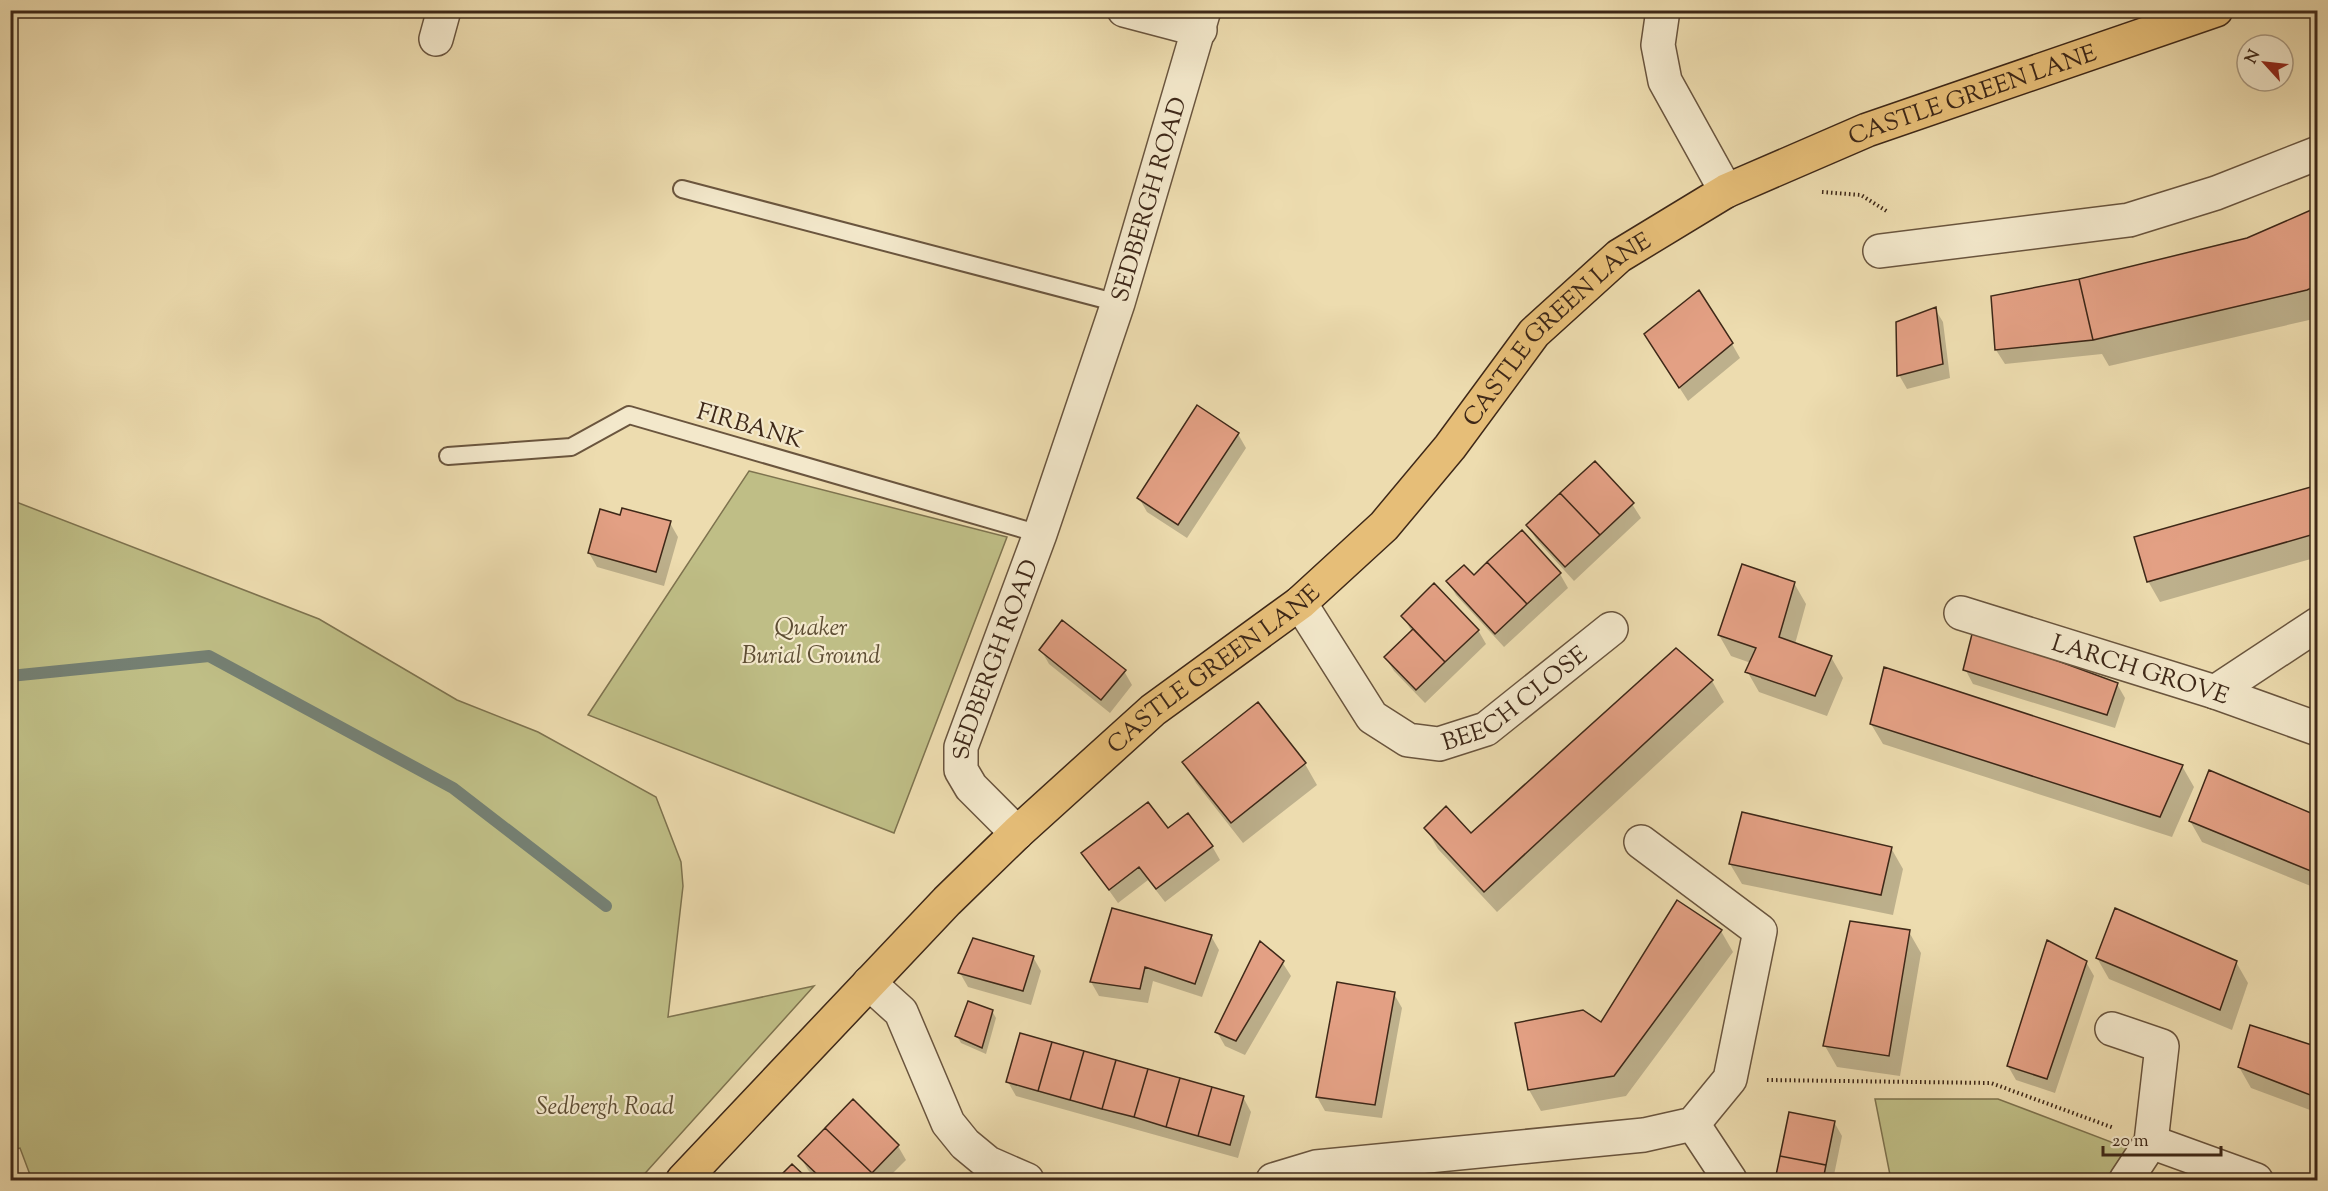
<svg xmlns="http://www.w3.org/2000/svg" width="2328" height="1191" viewBox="0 0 2328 1191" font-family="'Sorts Mill Goudy',serif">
	<rect width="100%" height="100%" fill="#eddcaf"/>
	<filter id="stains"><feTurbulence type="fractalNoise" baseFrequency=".00333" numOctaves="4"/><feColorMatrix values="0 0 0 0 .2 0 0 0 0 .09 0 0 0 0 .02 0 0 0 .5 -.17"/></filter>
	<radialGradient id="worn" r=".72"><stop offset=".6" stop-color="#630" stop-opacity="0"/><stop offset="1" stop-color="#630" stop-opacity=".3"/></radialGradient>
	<path fill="#bfbe86" stroke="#7e734f" stroke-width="1.5" d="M749 471 1007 537 894 833 588 715Z
		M11 500 319 619 457 700 538 732 656 797 681 862 683 886 668 1017 814 986 639 1180H32L20 1148 10 1150Z
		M1875 1099H1998L2127 1148 2106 1180H2071L2065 1175 2061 1180H1891Z"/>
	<path fill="#0003" d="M2318 209V318L2109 366 2102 354 2005 364 1996 350 2079 280 2248 239Z
		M1935 309 1943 322 1950 378 1907 389 1899 375Z
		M1732 344 1740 358 1688 401 1654 348Z
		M1238 434 1246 448 1187 538 1147 512 1139 498Z
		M2318 486V557L2160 602 2148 581Z
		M1632 504 1641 518 1574 581 1536 539 1528 525Z
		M670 523 678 537 664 586 597 567 589 553Z
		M1560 574 1568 588 1504 647 1456 595 1448 581 1473 577Z
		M1794 583 1806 604 1795 644 1831 657 1843 678 1827 716 1759 692 1747 671 1751 663 1731 656 1719 635Z
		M1403 616 1478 630 1486 644 1425 703 1394 671 1385 657 1412 632Z
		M1041 650 1124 671 1132 685 1110 713 1049 664Z
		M1676 650 1712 681 1724 702 1497 912 1438 849 1426 828 1471 835Z
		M1965 669 2117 684 2125 698 2115 728 1973 684Z
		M1257 704 1305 764 1317 785 1243 843 1196 783 1184 762Z
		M1871 724 2182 766 2194 787 2172 837 1883 744Z
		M2318 818V889L2202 842 2190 821Z
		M1168 830 1212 846 1220 860 1165 902 1148 880 1118 903 1083 854Z
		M1891 848 1903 869 1893 915 1742 884 1730 864Z
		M1677 902 1721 931 1733 952 1626 1096 1541 1111 1529 1090 1517 1024 1602 1025Z
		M1909 932 1921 953 1900 1076 1837 1067 1825 1046Z
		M1211 936 1219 950 1202 997 1153 981 1148 1003 1099 996 1091 982Z
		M1033 957 1041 971 1031 1005 968 987 960 973Z
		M2097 958 2236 962 2248 983 2232 1030 2109 979Z
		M1282 962 1291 976 1245 1055 1225 1046 1217 1032Z
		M2086 962 2094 976 2055 1093 2016 1080 2008 1066Z
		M1394 994 1402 1008 1382 1118 1325 1111 1317 1097Z
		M992 1011 996 1018 986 1054 961 1043 957 1036Z
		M2318 1049V1113L2251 1088 2239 1067Z
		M1008 1082 1243 1097 1251 1112 1238 1158 1016 1096Z
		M1790 1114 1834 1122 1842 1136 1833 1180H1777Z
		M898 1146 906 1160 886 1180H818L808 1170 800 1156Z"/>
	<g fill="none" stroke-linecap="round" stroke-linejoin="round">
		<path stroke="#758073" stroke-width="12" d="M10 676 209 656 453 788 606 906"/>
	</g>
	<path fill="#e3a084" stroke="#3e2818" stroke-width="1.5" d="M2318 207V285L2307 290 2093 340 2079 279 2247 238Z
		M2079 279 2093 340 1995 350 1991 296Z
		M1699 290 1733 343 1679 388 1644 334Z
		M1936 307 1943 364 1897 376 1896 322Z
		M1197 405 1239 433 1178 525 1137 498Z
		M1595 461 1634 503 1600 535 1560 493Z
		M2318 485V533L2147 582 2134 537Z
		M1560 493 1600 535 1565 567 1526 525Z
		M622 508 671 521 656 572 588 553 600 509 620 515Z
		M1522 530 1561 573 1527 604 1487 562Z
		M1487 562 1527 604 1495 634 1446 581 1464 565 1474 575Z
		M1742 564 1795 582 1779 637 1832 656 1815 696 1745 672 1756 648 1718 635Z
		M1434 583 1479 630 1445 662 1401 616Z
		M1062 620 1126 670 1101 700 1039 650Z
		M1413 629 1445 662 1416 690 1384 657Z
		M1973 630 2118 683 2107 715 1963 670Z
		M1676 648 1713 680 1484 892 1424 828 1446 806 1471 833Z
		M1884 667 2183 765 2160 817 1870 724Z
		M1258 702 1306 763 1231 823 1182 762Z
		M2209 770 2318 816V874L2189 821Z
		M1148 802 1168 828 1188 813 1213 846 1156 889 1139 867 1109 890 1081 853Z
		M1742 812 1892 847 1881 895 1729 864Z
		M1677 900 1722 930 1614 1076 1528 1090 1515 1023 1583 1010 1601 1022Z
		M1112 908 1212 935 1195 984 1145 967 1140 989 1090 982Z
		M2115 908 2237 961 2220 1010 2096 958Z
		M1850 921 1910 930 1889 1056 1823 1046Z
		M973 938 1034 956 1023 991 958 973Z
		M2047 940 2087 961 2047 1079 2007 1066Z
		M1260 941 1284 961 1236 1041 1215 1032Z
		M1337 982 1395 992 1375 1105 1316 1097Z
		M968 1001 993 1010 982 1048 955 1036Z
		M2250 1025 2318 1047V1098L2238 1067Z
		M1020 1033 1052 1042 1038 1091 1006 1082Z
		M1052 1042 1084 1051 1070 1100 1038 1091Z
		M1084 1051 1116 1060 1102 1109 1070 1100Z
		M1116 1060 1148 1069 1134 1117 1102 1109Z
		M1148 1069 1180 1078 1166 1127 1134 1117Z
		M1180 1078 1212 1087 1198 1136 1166 1127Z
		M1212 1087 1244 1096 1230 1145 1198 1136Z
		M853 1099 899 1145 872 1173 825 1128Z
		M1789 1112 1835 1121 1826 1165 1780 1156Z
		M825 1128 872 1173 865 1180H823L798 1156Z
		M1780 1156 1826 1165 1823 1180H1775Z
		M792 1164 809 1180H776Z"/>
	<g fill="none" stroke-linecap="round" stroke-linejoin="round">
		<defs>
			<path id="service" d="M682 189 1118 303
				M448 456 571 447 629 415 1040 534"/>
			<g id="minor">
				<path d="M1124 10 1200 30"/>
				<path d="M1663 10 1658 45 1665 81 1726 191"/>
				<path d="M436 39 444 10"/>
				<path d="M1880 251 2129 220 2216 193 2318 153"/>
				<path id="s1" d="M1300 603 1372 717 1408 740 1439 744 1486 729 1611 629"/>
				<path id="s2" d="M1961 613 2215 692 2318 729"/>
				<path d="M2215 692 2318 624"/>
				<path id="s3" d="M1017 833 971 787 961 770V747L1040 534 1118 303 1204 10"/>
				<path d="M869 983 901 1012 948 1123 965 1144 988 1163 1027 1180"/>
				<path d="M2112 1029 2162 1046 2151 1142 2126 1180"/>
				<path d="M1693 1124 1730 1180"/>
				<path d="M2151 1142 2256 1180"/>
				<path d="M1273 1180 1316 1167 1644 1135 1693 1124 1730 1079 1760 931 1641 842"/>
			</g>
			<g id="trunk">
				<path id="s4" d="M683 1180 947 901 1017 833 1153 710 1300 603 1384 526 1450 447 1534 333 1619 256 1726 191 1867 130 2216 10"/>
			</g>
		</defs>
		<use href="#service" stroke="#6a553e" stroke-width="20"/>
		<use href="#minor" stroke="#6a553e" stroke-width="36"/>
		<use href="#trunk" stroke="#3e2818" stroke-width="36"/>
		<path stroke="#3e2818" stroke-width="4" stroke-dasharray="1.5 3" stroke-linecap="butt" d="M1822 192 1861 195 1888 212
			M1767 1080 1991 1083 2114 1128"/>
		<use href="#service" stroke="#f3e8cb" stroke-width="16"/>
		<use href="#minor" stroke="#f3e8cb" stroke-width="33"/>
		<use href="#trunk" stroke="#e6be78" stroke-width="33"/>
	</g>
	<g text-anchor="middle" stroke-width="4.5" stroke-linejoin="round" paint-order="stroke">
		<g font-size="24" fill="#3e2818" stroke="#f3e8cb">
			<text dy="8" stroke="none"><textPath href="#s4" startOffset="1710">CASTLE GREEN LANE</textPath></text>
			<text dy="8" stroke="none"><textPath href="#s3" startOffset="687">SEDBERGH ROAD</textPath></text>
			<text dy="8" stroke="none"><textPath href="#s4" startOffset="1224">CASTLE GREEN LANE</textPath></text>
			<text transform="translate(750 425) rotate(16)" y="8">FIRBANK</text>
			<text dy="8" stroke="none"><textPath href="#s3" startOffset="201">SEDBERGH ROAD</textPath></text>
			<text dy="8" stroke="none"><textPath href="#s4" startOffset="738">CASTLE GREEN LANE</textPath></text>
			<text dy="8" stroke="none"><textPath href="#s2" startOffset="188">LARCH GROVE</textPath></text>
			<text dy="8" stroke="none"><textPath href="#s1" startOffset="298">BEECH CLOSE</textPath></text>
		</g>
		<g font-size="24" font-style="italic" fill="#5e4e34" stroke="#f3e8cb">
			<text x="811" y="635">Quaker<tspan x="811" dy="28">Burial Ground</tspan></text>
			<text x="605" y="1114">Sedbergh Road</text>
		</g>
	</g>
	<rect width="2328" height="1191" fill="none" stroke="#eddcaf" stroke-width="36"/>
	<rect x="12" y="12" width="2304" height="1167" fill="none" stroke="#3e2818" stroke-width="3"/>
	<rect x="18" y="18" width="2292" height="1155" fill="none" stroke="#3e2818" stroke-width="1.5"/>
	<g transform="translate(2265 63) rotate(297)"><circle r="28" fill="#f3e8cb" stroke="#ab9b83" stroke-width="1.5"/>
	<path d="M0-4.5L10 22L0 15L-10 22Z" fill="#8f2418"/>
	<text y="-9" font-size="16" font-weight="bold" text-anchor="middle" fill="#3e2818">N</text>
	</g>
	<path d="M2103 1146v9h118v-9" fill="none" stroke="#3e2818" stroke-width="3"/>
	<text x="2112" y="1146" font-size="18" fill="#3e2818" stroke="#f3e8cb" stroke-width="4.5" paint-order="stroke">20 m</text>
	<rect width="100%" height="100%" filter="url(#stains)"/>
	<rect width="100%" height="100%" fill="url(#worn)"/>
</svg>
